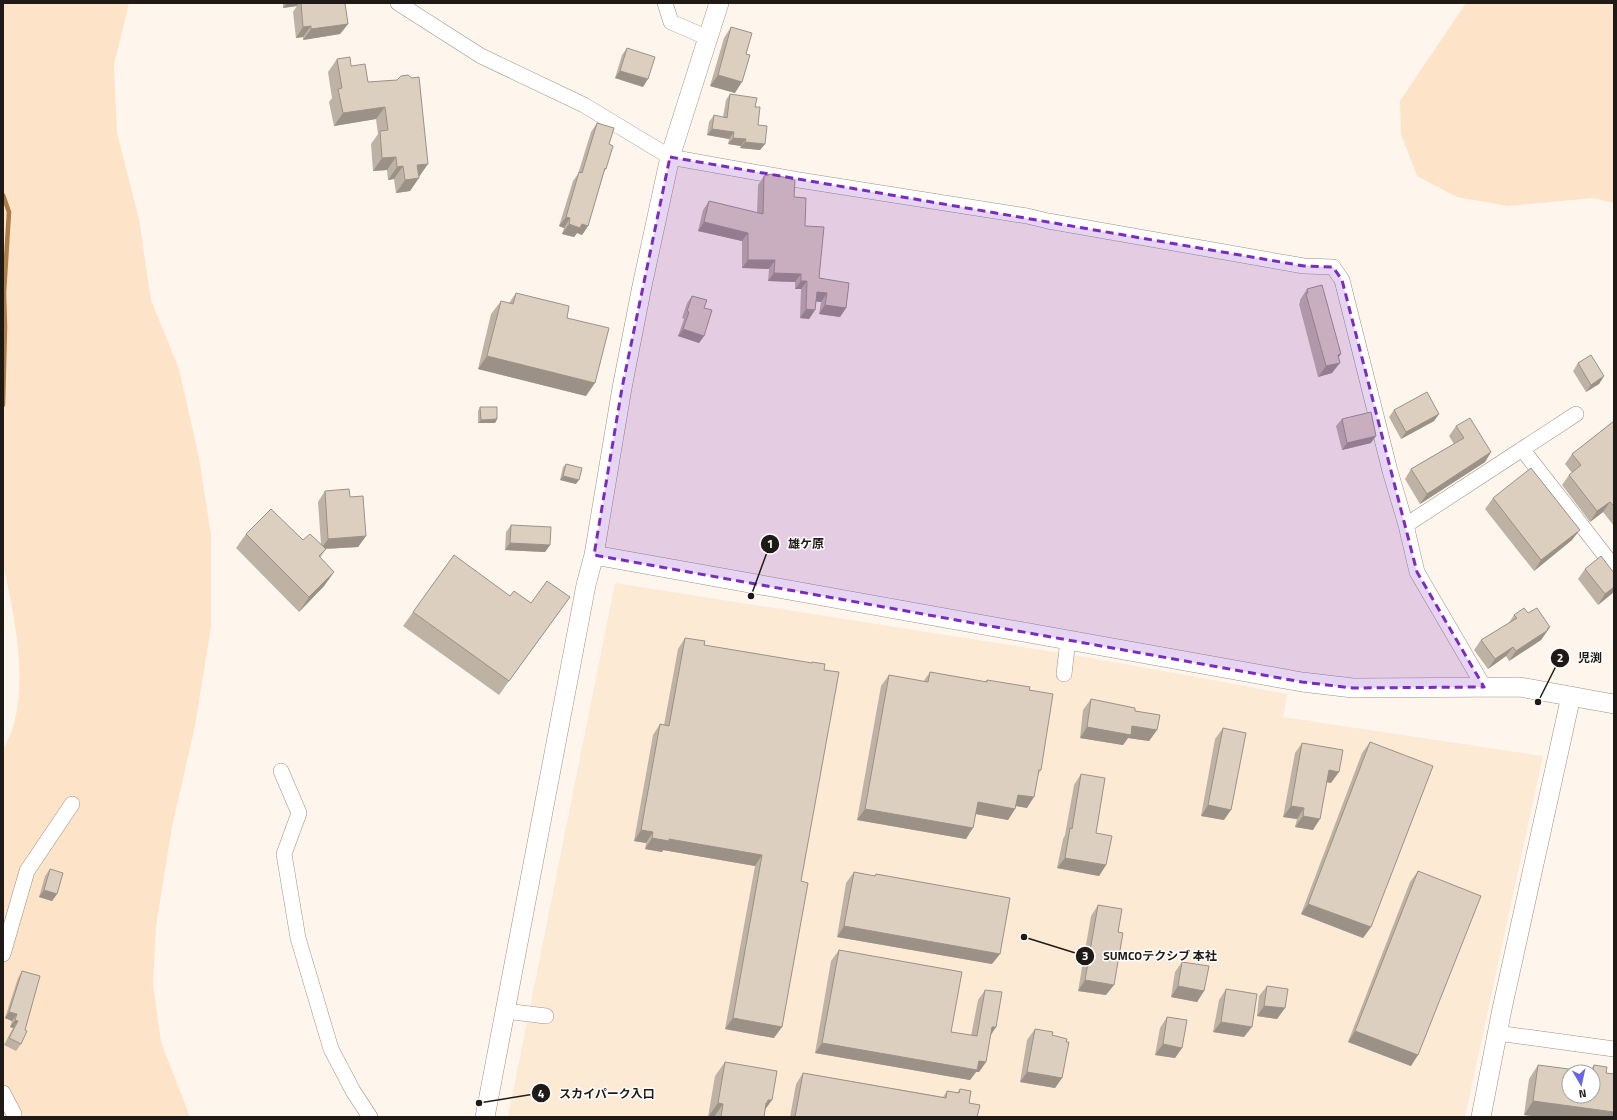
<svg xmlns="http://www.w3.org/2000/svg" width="1617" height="1120" viewBox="0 0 1617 1120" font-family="'Titillium Web','Noto Sans JP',sans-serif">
	<rect width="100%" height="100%" fill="#fef6ed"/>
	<path fill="#fdead5" d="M615 583 1080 656 1197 677 1287 694 1283 717 1543 756 1465 1117H508Z"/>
	<path fill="#fde3c7" d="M3 3H129L114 65 117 133 139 219 151 300 179 369 199 458 211 535V627L195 726 172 827 156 926 153 984 161 1042 190 1117H3V750C7 741 12 733 14 724 27 675 14 613 3 565Z
		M1466 3H1614V203L1593 198 1508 206 1457 197 1417 176 1401 134 1400 101Z"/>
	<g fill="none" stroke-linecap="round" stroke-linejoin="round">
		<path stroke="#ad7e45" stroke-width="4.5" d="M3 195 9 212 4 293 5 327 3 405"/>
		<defs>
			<path id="minor" d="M398 3 481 56 584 105 670 157 799 180 1027 216 1048 221 1304 266 1333 267 1342 280 1390 471 1406 525 1417 572 1484 687
				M665 3 671 22 708 38
				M1522 449 1614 567
				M1406 525 1576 414
				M1064 674 1068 640
				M281 771 299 813 284 854 298 938 331 1049 353 1091 370 1117
				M3 954 27 871 72 804
				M505 1011 546 1016
				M1497 1033 1614 1049
				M3 1093 14 1114V1117"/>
			<path id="tertiary" d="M594 555 1302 682 1353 688 1520 687 1614 704
				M485 1117 586 585 594 555 622 388 642 286 670 157 719 3
				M1481 1117 1502 1009 1571 696"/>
		</defs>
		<use href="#minor" stroke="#9d9082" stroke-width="16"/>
		<use href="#tertiary" stroke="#9d9082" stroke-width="20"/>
		<use href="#minor" stroke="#fff" stroke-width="15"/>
		<use href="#tertiary" stroke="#fff" stroke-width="19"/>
	</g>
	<path fill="#beb2a5" d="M283 3H345L348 24 340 34 303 40V37L296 38 293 12 297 6 283 8Z
		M731 27 735 93 710 86 724 38Z
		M627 48 643 87 615 78 622 55Z
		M337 59 351 66 368 82 397 80 419 177 410 191 396 193 394 179 388 180 387 170 373 171 371 144 378 134 376 119 334 126 329 102 332 98 328 72Z
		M730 94 755 107 758 125 765 144 760 150 740 148 741 146 728 144 729 139 707 135 709 122 714 115 723 117 726 100Z
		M597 123 609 144 606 169 604 172 588 226 582 235 577 233 574 237 562 234 564 228 559 226 573 181 578 174 591 132Z
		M764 176 794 197 805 226 819 278 846 308 840 317 819 314 821 302 816 301 815 310 809 319 800 318 801 289H795V282L768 281 769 269 742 268V241L698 231 703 210 709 201 757 213 758 185Z
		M1307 289 1339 358 1332 373 1318 377 1299 304 1300 302V300Z
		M516 293 567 318 586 396 478 369 491 314 501 301 509 303Z
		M692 296 704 336 699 343 678 336 684 319 682 318 687 303Z
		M1578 363 1604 376 1599 384 1586 392 1573 371Z
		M480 407 497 419 495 423H478V411Z
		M1394 410 1439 414 1434 421 1401 439 1389 417Z
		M1342 419 1371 443 1342 450 1336 426Z
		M1614 421V526L1603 512 1590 522 1562 485 1569 475 1572 473 1565 464 1572 454Z
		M1456 426 1491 452 1485 462 1420 504 1405 479 1411 469 1454 444 1449 436Z
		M566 464 576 484 560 480 563 467Z
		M325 491 350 497 366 536 358 547 326 549 320 558 334 572 324 586 299 612 236 548 246 534 321 544 318 502Z
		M1493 498 1572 540 1534 571 1485 509Z
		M511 525 550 545 545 552 505 550 506 532Z
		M1585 569 1614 573V592L1598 605 1578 579Z
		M510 596 531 603 560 611 499 695 403 626 413 612Z
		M1528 613 1550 627 1541 640 1509 661 1506 656 1488 669 1474 650 1481 640 1508 624 1514 615Z
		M685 638 704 645 811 663 812 662 801 881 774 1038 725 1029 755 866 663 850 662 852 645 849 646 843 634 841 653 735 660 724 664 725 678 649Z
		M930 672 985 682 987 680 1029 690 1041 770 1038 774 1027 808 1016 806 1015 809 1008 820 976 814 966 839 857 820 881 686 889 675 923 682Z
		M1091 699 1135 711 1157 730 1149 741 1128 738 1123 745 1080 738 1083 710Z
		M1223 728 1224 820 1201 816 1215 739Z
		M1370 742 1371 927 1363 938 1301 914 1362 753Z
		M1302 743 1331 783 1327 782 1313 830 1295 827 1297 819 1283 817 1295 753Z
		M1081 774 1096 833 1106 865 1099 876 1057 868 1063 839 1065 835 1074 785Z
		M50 869 57 894 52 901 39 897 45 876Z
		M1418 871 1411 1066 1348 1042 1410 882Z
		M854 872 874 876 876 874 992 964 837 937 846 883Z
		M1098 905 1106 995 1078 991 1091 916Z
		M839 950 951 1032 971 1036 978 1000 985 990 996 1027 990 1035 986 1062 979 1072H976L970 1080 815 1053 831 961Z
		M1182 962 1204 991 1197 1002 1171 997 1175 972Z
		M22 971 21 1044 16 1051 4 1045 13 1028 10 1027 12 1021 5 1018 18 978Z
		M1267 986 1285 1008 1277 1019 1257 1016 1259 996Z
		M1226 989 1244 1037 1213 1032 1219 1000Z
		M1167 1017 1182 1048 1175 1058 1155 1055 1160 1028Z
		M1035 1029 1052 1035 1062 1078 1055 1088 1020 1082 1027 1040Z
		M725 1062 765 1110 764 1117H708L715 1076Z
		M1538 1065 1589 1072 1594 1065 1606 1073 1614 1117H1539L1524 1115 1529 1079Z
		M803 1073 943 1097 947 1091 957 1093 960 1089 977 1117H790L796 1084Z"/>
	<path fill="#9b9186" d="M287 3H299L297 6 283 8Z
		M348 24 340 34 303 40 311 29Z
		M311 26 303 37 296 38 303 27Z
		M620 71 648 79 643 87 615 78Z
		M718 75 742 82 735 93 710 86Z
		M385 107 376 119 334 126 343 113Z
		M712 129 734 132 729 139 707 135Z
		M733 138 746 139 741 146 728 144Z
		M745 142 765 144 760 150 740 148Z
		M396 157 387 170 373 171 382 158Z
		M428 164 419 177 417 165Z
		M403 166 394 179 388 180 397 167Z
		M419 178 410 191 396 193 405 180Z
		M566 217 570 218 564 228 559 226Z
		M704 222 748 233 742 241 698 231Z
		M569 224H582L588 226 582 235 577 233 574 237 562 234Z
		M748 260H775L769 269 742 268Z
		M774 273 801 274 795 282 768 281Z
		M801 281H807L801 289H795Z
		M817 292 827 293 821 302 811 301Z
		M825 305 846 308 840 317 819 314Z
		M806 309 815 310 809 319 800 318Z
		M683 329 704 336 699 343 678 336Z
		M1341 354 1334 364 1340 363 1332 373 1318 377 1326 366 1338 355Z
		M487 356 595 383 586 396 478 369Z
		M1604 376 1599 384 1586 392 1591 385Z
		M1439 414 1434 421 1401 439 1406 432Z
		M497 419 495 423H478L481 420Z
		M1376 436 1371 443 1342 450 1347 443Z
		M1491 452 1485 462 1420 504 1427 494Z
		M563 476 579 480 576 484 560 480Z
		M1610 502 1603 512 1590 522 1597 511Z
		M1580 530 1572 540 1534 571 1541 560Z
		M366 536 358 547 321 549 328 539Z
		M510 543 550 545 545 552 505 550Z
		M334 572 324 586 299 612 309 597Z
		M1614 587V592L1598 605 1605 594Z
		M1550 627 1541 640 1509 661 1516 651Z
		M1513 647 1506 656 1488 669 1495 659Z
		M1132 726 1157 730 1149 741 1128 738 1123 745 1080 738 1087 727Z
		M1329 770 1339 772 1331 783 1322 781Z
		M1018 795 1034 797 1027 808 1010 805Z
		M978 802 1015 809 1008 820 970 813Z
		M1208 805 1231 810 1224 820 1201 816Z
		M1291 806 1304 808 1297 819 1283 817Z
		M865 809 973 828 966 839 857 820Z
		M1303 816 1320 819 1313 830 1295 827Z
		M641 830 653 832 646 843 634 841Z
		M652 838 669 839 762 855 755 866 663 850 662 852 645 849Z
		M1065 858 1106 865 1099 876 1057 868Z
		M44 890 57 894 52 901 39 897Z
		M1308 904 1371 927 1363 938 1301 914Z
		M844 926 1000 954 992 964 837 937Z
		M1085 980 1114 985 1106 995 1078 991Z
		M1178 986 1204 991 1197 1002 1171 997Z
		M1264 1006 1285 1008 1277 1019 1257 1016Z
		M9 1012 17 1014 12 1021 5 1018Z
		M733 1018 782 1027 774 1038 725 1029Z
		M15 1020 18 1021 13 1028 10 1027Z
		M1221 1022 1252 1027 1244 1037 1213 1032Z
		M992 1027H996L989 1038Z
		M1355 1031 1418 1055 1411 1066 1348 1042Z
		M822 1043 979 1061 986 1062 979 1072H976L970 1080 815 1053Z
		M1163 1044 1182 1048 1175 1058 1155 1055Z
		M1027 1072 1062 1078 1055 1088 1020 1082Z
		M768 1100H772L762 1114H760Z
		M1533 1101 1614 1112V1117H1539L1524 1115Z
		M718 1103 723 1104 714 1117H708Z"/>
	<path fill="#ddcfc0" stroke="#9b9186" d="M301 3H345L348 24 311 29V26L303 27Z
		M731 27 752 33 746 54 750 55 742 82 718 75Z
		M627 48 655 57 648 79 620 71Z
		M350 57 351 66 365 64 368 82 397 80 401 76 408 75 412 78 419 77 428 164 417 165 419 178 405 180 403 166 397 167 396 157 382 158 380 131 388 130 385 107 343 113 338 89 342 88 337 59Z
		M730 94 757 98 755 107H760L758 125 767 126 765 144 745 142 746 139 733 138 734 132 712 129 714 115 727 118Z
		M597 123 614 128 609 144 613 146 606 169 605 168 588 226 582 224 580 228 569 224 570 218 566 217 579 172 582 173Z
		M771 174 795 180 794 197 806 198 805 226 824 227 819 278 849 283 846 308 825 305 827 293 817 292 815 310 806 309 807 281H801V274L774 273 775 260H748V233L704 222 709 201 763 214 764 176Z
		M1322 285 1341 354 1338 355 1340 363 1326 366 1306 294 1308 293 1307 289Z
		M516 293 569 306 567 318 609 328 595 383 487 356 501 301 513 304Z
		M692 296 707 300 704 308 712 310 704 336 683 329 689 312 687 311Z
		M1591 355 1604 376 1591 385 1578 363Z
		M1427 392 1439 414 1406 432 1394 410Z
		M480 407H497V419L481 420Z
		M1371 412 1376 436 1347 443 1342 419Z
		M1470 418 1491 452 1427 494 1411 469 1464 438 1456 426Z
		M1614 421V506L1610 502 1597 511 1569 475 1581 465 1572 454Z
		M566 464 582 468 579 480 563 476Z
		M1531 468 1580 530 1541 560 1493 498Z
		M349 489 350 497 363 496 366 536 328 539 325 491Z
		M271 509 303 540 310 534 326 549 319 556 334 572 309 597 246 534Z
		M511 525 551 527 550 545 510 543Z
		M454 555 510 596 514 591 531 603 547 581 570 597 509 681 413 612Z
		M1601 556 1614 573V587L1605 594 1585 569Z
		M1524 608 1528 613 1537 608 1550 627 1547 629 1548 630 1516 651 1513 647 1495 659 1481 640 1517 618 1514 615Z
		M685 638 705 641 704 645 812 663V662L825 664 824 670 839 672 801 881 808 883 782 1027 733 1018 762 855 669 839V841L652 838 653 832 641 830 660 724 669 726Z
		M930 672 987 682V680L1030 687 1029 690 1053 694 1041 770H1039L1034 797 1018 795 1015 809 978 802 973 828 865 809 889 675 928 682Z
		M1091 699 1135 708V711L1160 715 1157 730 1132 726 1131 735 1087 727Z
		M1223 728 1246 733 1231 810 1208 805Z
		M1370 742 1433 766 1371 927 1308 904Z
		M1302 743 1343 750 1339 772 1329 770 1320 819 1303 816 1304 808 1291 806Z
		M1081 774 1105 778 1096 833 1112 836 1106 865 1065 858 1070 828 1072 829Z
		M50 869 63 873 57 894 44 890Z
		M1418 871 1481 896 1418 1055 1355 1031Z
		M854 872 875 876 876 874 1010 898 1000 954 844 926Z
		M1098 905 1122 909 1118 932 1123 933 1114 985 1085 980Z
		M839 950 962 972 951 1032 977 1036 985 990 1002 992 996 1027H992L986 1062 979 1061 977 1070 822 1043Z
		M1182 962 1209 966 1204 991 1178 986Z
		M22 971 40 976 25 1030 27 1031 21 1044 9 1038 18 1021 15 1020 17 1014 9 1012Z
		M1267 986 1288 989 1285 1008 1264 1006Z
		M1226 989 1257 994 1252 1027 1221 1022Z
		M1167 1017 1187 1020 1182 1048 1163 1044Z
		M1035 1029 1053 1032 1052 1035 1067 1039 1066 1042H1069L1062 1078 1027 1072Z
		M725 1062 777 1071 772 1100H768L767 1103H766L764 1117H721L723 1104 718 1103Z
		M1538 1065 1592 1072H1569V1096H1593V1072L1594 1065 1607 1067 1606 1073 1614 1074V1112L1533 1101Z
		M803 1073 946 1098 947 1091 959 1093 960 1089 971 1091 969 1103 980 1105 977 1117H795Z"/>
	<path fill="#7b2cbf" fill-opacity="0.2" stroke="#7b2cbf" stroke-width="3" stroke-dasharray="8 5" stroke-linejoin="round" d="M670 157 1304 266 1333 267 1342 280 1417 572 1484 687 1353 688 1302 682 594 555 622 388Z"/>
	<path fill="none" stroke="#1f1a15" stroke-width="1.5" d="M751 596L770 544M1538 702L1560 658M1024 937L1085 956M479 1103L541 1093"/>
	<g fill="#1f1a15" stroke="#fff" stroke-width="1.5">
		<circle cx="751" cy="596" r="4"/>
		<circle cx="1538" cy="702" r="4"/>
		<circle cx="1024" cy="937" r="4"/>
		<circle cx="479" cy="1103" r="4"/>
		<circle cx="770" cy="544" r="10"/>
		<circle cx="1560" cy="658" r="10"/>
		<circle cx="1085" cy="956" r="10"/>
		<circle cx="541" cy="1093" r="10"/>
	</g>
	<g font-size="12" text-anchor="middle" font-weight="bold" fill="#fff">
		<text x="770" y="548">1</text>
		<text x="1560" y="662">2</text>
		<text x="1085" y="960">3</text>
		<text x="541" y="1098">4</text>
	</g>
	<g font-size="12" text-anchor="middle" font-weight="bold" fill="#1f1a15" stroke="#fff" stroke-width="3" stroke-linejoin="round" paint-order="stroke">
		<text x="806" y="548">雄ケ原</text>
		<text x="1590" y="662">児渕</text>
		<text x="1160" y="960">SUMCOテクシブ 本社</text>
		<text x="607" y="1098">スカイパーク入口</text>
	</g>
	<rect width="1617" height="1120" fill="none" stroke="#1f1a15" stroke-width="8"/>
	<g transform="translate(1581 1084) rotate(171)"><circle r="19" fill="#ffffff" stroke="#a5a3a1"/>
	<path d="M0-3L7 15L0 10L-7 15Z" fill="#6866e0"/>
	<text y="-6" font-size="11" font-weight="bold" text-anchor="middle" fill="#1f1a15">N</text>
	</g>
</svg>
